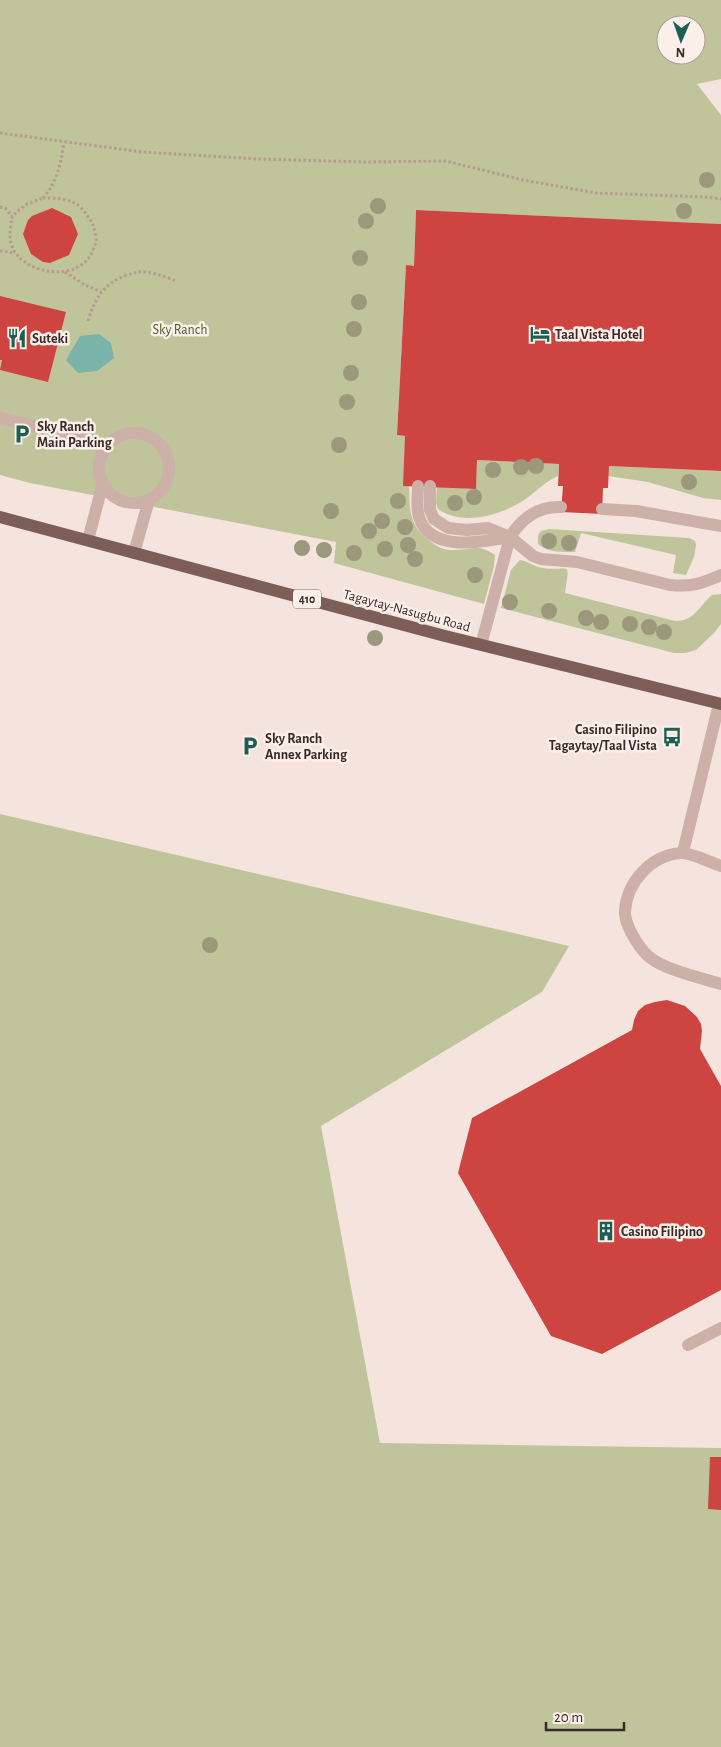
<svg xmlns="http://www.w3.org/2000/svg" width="721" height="1747" viewBox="0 0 721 1747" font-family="'Alegreya Sans',sans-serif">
	<rect width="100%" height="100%" fill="#f4e4dd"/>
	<path fill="#bfc49b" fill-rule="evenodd" d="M0 0H721V79L697 84 721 115V224L416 210 414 266H406L397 435 405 436C406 451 408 467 409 482 410 507 407 525 430 541 436 546 443 550 451 550 469 551 478 542 495 555L494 566 484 604 334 563 336 542 30 483 0 475ZM666 25H696V55H666Z
		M477 460 559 464 558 476C546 481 538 490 527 498 503 515 463 527 438 509L436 503 437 487 476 489Z
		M609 466 721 471V500L703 498 648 482 608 476Z
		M549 529 689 538 695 541 696 545 694 557 686 575 673 573 676 555 581 533 575 552C563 552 548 553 538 544V535L541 531Z
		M520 560C528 561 534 567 543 568 570 572 570 558 565 593L675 621C694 622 699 606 712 595L721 594V624L714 633 696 650 685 653H674L501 608 511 570Z
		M0 814 569 946 542 992 321 1126 380 1443 721 1448V1747H0Z"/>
	<path fill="#79b3a9" d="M99 334 111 343 114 358 97 371 78 373 66 360 80 336Z"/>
	<path fill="#cd4441" d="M52 208 71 217 78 234 69 255 50 263 43 262 31 254 23 234 28 220 32 216Z
		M416 210 721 224V471L609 466 608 488H603L602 514 561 512 563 486H558L559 464 477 460 476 489 403 486 405 436 397 435 406 265 414 266Z
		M0 296 66 312 48 382 0 370 2 360H0Z
		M667 1000 685 1006 697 1017 701 1024 702 1031 700 1049 721 1086V1290L602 1354 551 1336 458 1173 472 1118 632 1030 634 1020 638 1011 645 1005 655 1002Z
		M710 1457H721V1510L708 1509Z"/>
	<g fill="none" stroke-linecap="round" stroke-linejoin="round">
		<path stroke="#b99a91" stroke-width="3" stroke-dasharray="2.5 2.5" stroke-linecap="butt" d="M0 133 142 152 258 159 365 162 446 161 523 180 596 193 704 197 721 199
			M43 198C53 198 67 198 76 204 81 206 86 214 89 218 94 224 94 229 96 236 97 241 95 245 93 250 81 283 23 276 12 246 8 237 11 225 12 216L27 204Z
			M43 198C57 183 61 163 64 142
			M0 207 5 208 12 216
			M0 251 15 253
			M65 272 85 285 101 292
			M88 321C95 298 104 283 127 275 134 273 139 271 146 272 156 273 167 278 177 281"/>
		<path stroke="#cdb0a7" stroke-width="12" d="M0 418 51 430 107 445
			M99 468a35 35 0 1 1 70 0a35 35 0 1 1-70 0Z
			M418 486C418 496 416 507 419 517 430 553 482 542 510 537
			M430 486V510L434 519 448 528 467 530 488 528 510 537 533 556 541 559 577 562 670 585C691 587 701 584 721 575
			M602 509 636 511 721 526
			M88 540 103 483
			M134 553 149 500
			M481 645 510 537C522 518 538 506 561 507
			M683 852 719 704
			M721 866C711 863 690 852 681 853 651 855 627 882 625 911 624 924 638 946 647 955 661 969 701 978 721 984
			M688 1345 721 1328"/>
		<path stroke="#7c5d58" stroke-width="12" d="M0 517 445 636 721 704"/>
	</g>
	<g fill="#9b987b">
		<circle cx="707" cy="180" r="8"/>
		<circle cx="378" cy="206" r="8"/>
		<circle cx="684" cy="211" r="8"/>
		<circle cx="366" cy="221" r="8"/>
		<circle cx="360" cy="258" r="8"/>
		<circle cx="359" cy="302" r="8"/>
		<circle cx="354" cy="329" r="8"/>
		<circle cx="351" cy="373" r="8"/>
		<circle cx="347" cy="402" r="8"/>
		<circle cx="339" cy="445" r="8"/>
		<circle cx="536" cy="466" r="8"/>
		<circle cx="521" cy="467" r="8"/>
		<circle cx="493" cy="470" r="8"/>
		<circle cx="689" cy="482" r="8"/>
		<circle cx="474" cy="497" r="8"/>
		<circle cx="398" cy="501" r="8"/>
		<circle cx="455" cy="503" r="8"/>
		<circle cx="331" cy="511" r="8"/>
		<circle cx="382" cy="521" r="8"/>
		<circle cx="405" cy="527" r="8"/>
		<circle cx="369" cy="531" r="8"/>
		<circle cx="549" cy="541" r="8"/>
		<circle cx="569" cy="543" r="8"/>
		<circle cx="408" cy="545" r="8"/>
		<circle cx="302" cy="548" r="8"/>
		<circle cx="385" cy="549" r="8"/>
		<circle cx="324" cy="550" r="8"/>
		<circle cx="354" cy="553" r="8"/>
		<circle cx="415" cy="559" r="8"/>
		<circle cx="475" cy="575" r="8"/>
		<circle cx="510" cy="602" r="8"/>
		<circle cx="549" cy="611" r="8"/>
		<circle cx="586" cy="618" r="8"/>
		<circle cx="601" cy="622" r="8"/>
		<circle cx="630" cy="624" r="8"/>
		<circle cx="649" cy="627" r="8"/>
		<circle cx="664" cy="632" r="8"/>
		<circle cx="375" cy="638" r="8"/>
		<circle cx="210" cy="945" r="8"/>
	</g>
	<defs>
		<symbol id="hotel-bare" viewBox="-9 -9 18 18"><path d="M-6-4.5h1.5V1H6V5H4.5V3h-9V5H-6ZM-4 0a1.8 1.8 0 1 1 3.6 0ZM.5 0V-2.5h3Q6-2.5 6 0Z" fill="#1b5e53" stroke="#fbefe9" stroke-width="2.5" paint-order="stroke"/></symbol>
		<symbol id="restaurant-bare" viewBox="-9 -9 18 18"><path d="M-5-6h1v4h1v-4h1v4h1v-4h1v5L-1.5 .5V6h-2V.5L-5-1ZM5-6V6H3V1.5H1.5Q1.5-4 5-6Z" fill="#1b5e53" stroke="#fbefe9" stroke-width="2.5" paint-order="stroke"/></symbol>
		<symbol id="parking-bare" viewBox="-9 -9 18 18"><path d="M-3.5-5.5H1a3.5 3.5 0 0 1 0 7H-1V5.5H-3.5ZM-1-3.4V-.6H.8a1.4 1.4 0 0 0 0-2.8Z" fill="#1b5e53" stroke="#fbefe9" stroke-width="2.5" paint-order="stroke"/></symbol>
		<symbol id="bus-bare" viewBox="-9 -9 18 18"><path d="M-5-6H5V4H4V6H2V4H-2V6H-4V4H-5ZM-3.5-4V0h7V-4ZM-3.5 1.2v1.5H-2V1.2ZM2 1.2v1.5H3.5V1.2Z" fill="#1b5e53" stroke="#fbefe9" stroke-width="2.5" paint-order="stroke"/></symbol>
		<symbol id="building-bare" viewBox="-9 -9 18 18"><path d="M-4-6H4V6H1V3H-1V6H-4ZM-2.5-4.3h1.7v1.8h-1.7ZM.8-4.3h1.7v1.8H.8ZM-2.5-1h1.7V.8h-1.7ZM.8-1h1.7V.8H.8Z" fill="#1b5e53" stroke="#fbefe9" stroke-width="2.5" paint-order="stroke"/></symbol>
	</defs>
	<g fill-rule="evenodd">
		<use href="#hotel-bare" x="526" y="320" width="28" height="28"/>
		<use href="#restaurant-bare" x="3" y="324" width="28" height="28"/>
		<use href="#parking-bare" x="8" y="420" width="28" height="28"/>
		<use href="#bus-bare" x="658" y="723" width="28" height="28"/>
		<use href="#parking-bare" x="236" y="732" width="28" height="28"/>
		<use href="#building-bare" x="592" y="1217" width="28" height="28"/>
	</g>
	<g text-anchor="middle" stroke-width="5" stroke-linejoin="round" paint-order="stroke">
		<rect fill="#fbefe9" stroke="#736562" stroke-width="1" x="293" y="589.5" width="28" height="19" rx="4"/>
		<g font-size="12" font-weight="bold" fill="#392a28">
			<text x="307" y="603">410</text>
		</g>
		<g font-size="14" fill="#52592a" stroke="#fbefe9">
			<text x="180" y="334">Sky Ranch</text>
		</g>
		<g font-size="14" font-weight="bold" fill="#392a28" stroke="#fbefe9" text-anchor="start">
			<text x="555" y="339">Taal Vista Hotel</text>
			<text x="32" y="343">Suteki</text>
			<text x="37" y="431">Sky Ranch<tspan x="37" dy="16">Main Parking</tspan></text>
			<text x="657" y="734" text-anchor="end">Casino Filipino<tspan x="657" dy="16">Tagaytay/Taal Vista</tspan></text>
			<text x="265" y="743">Sky Ranch<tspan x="265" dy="16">Annex Parking</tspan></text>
			<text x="621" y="1236">Casino Filipino</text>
		</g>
		<g font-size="14" fill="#392a28" stroke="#fbefe9">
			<text transform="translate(407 610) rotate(15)" y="5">Tagaytay-Nasugbu Road</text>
		</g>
	</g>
	<g transform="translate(681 40) rotate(182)"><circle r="24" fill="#fbefe9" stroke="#ada09c"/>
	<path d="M0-4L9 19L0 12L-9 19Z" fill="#1b5e53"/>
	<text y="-8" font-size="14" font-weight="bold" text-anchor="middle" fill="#392a28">N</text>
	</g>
	<path d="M546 1722v8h78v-8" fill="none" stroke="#392a28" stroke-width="2.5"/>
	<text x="554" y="1722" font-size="15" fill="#392a28" stroke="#fbefe9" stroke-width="4" paint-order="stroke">20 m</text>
</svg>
